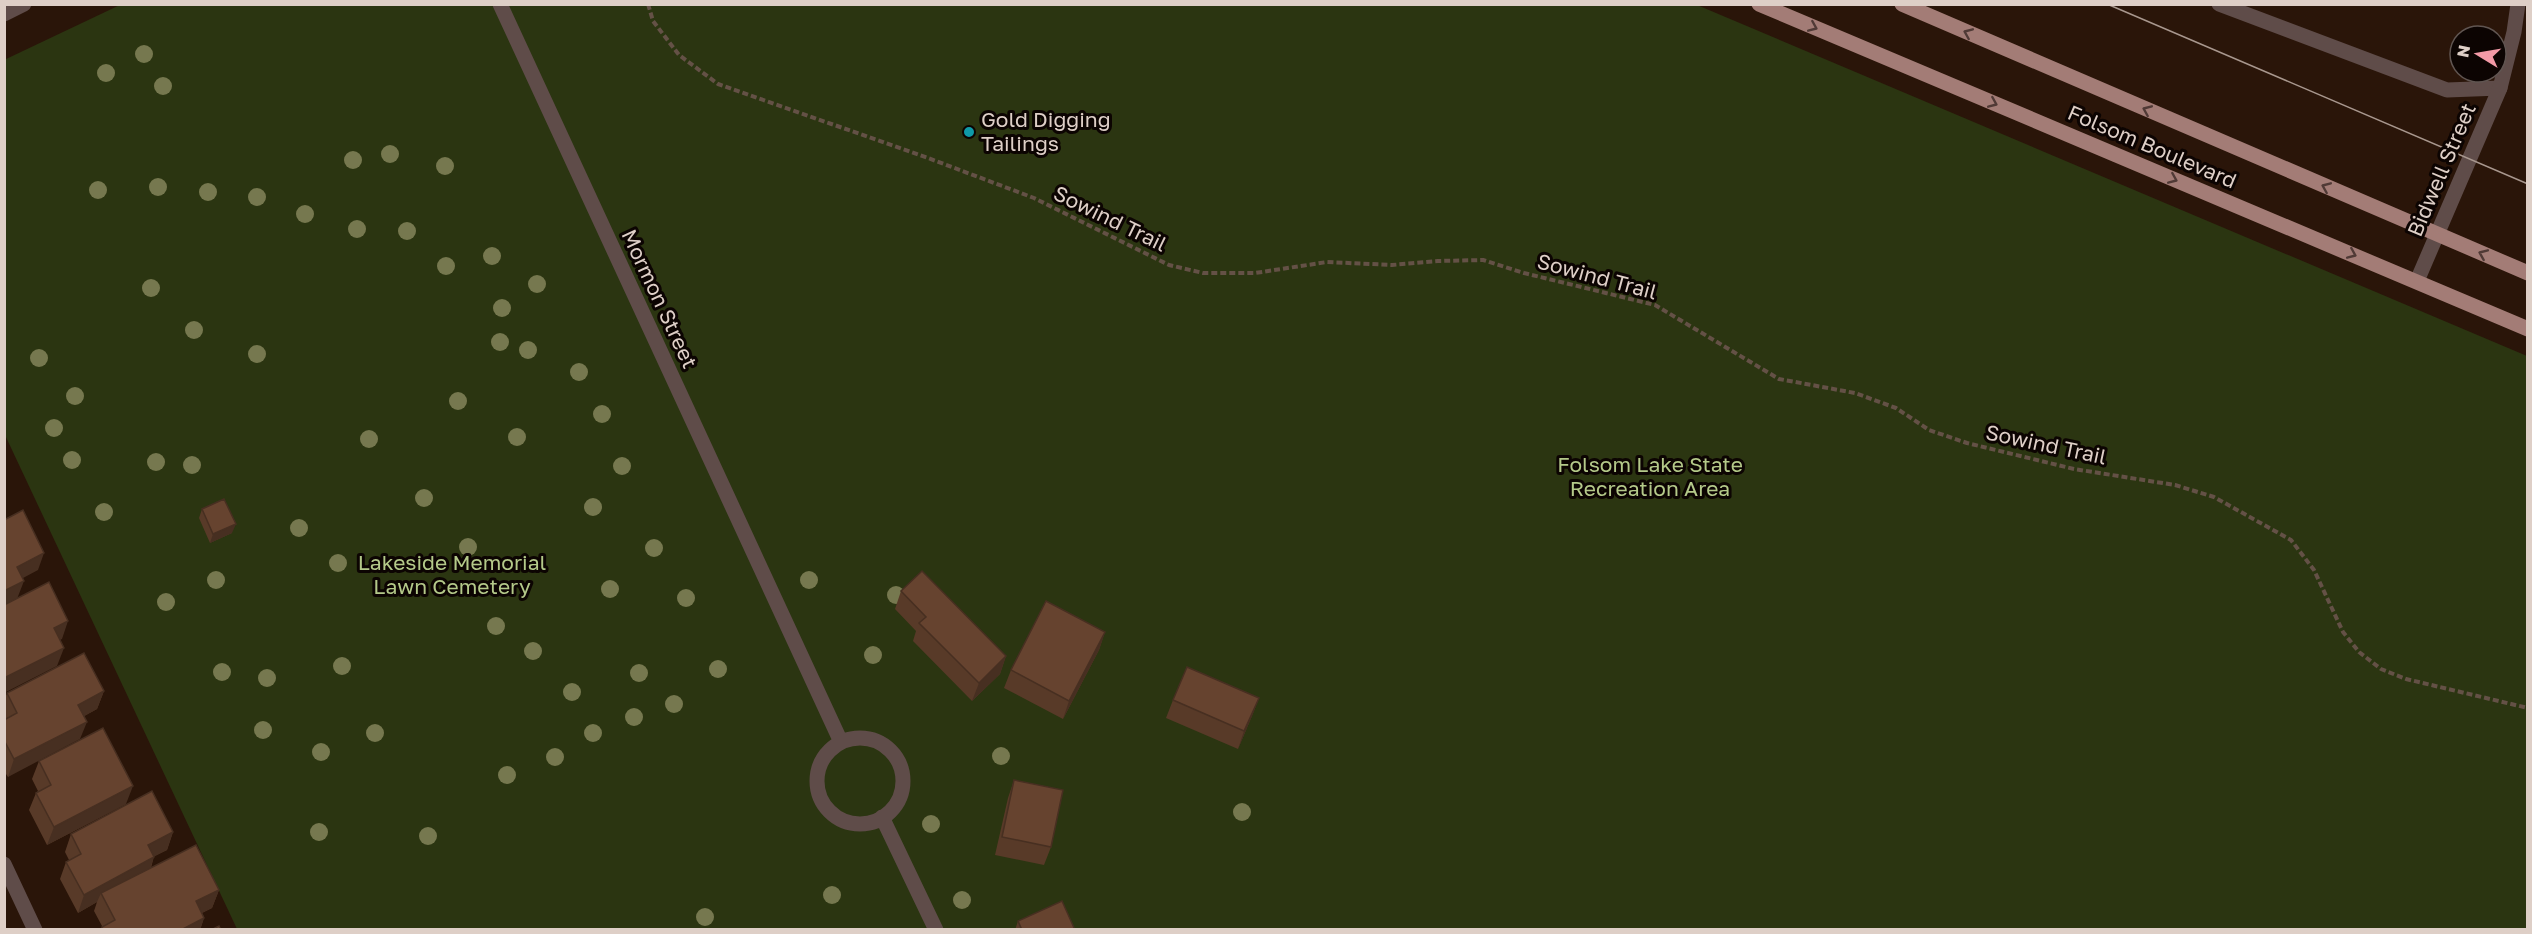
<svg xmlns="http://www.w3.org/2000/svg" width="2532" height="934" viewBox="0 0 2532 934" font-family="'Golos Text',sans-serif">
	<rect width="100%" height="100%" fill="#2a1509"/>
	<path fill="#2b3511" d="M122 4 1697 5 2527 356V929H237L5 435 4 60Z"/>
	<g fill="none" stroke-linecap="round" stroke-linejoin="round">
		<path stroke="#645146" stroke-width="4" stroke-dasharray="6 3" stroke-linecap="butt" d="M648 4 653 21 679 55 718 84 928 158 1034 198 1169 265 1203 273H1255L1327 262 1392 265 1438 261 1483 260 1524 273 1655 305 1779 379 1855 393 1896 408 1929 430 1967 443 2074 469 2175 485 2214 497 2291 540 2314 570 2343 632 2359 652 2381 669 2406 679 2528 708"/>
		<path stroke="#5f4c49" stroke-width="15" d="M500 4 841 742
			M817 781a43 43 0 1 1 86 0a43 43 0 1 1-86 0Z
			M882 817 936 930"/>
		<path stroke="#5f4c49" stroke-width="15" d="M2219 4 2447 90 2500 88
			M4 14 24 4
			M4 864 35 930"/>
		<path stroke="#5f4c49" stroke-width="15" d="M2417 281 2500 88 2514 32 2518 4"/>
		<path stroke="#a37c76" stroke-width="15" d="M1759 4 2528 329
			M1902 4 2528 273"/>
		<path stroke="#a8978e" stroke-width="1.5" d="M2107 4 2528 184"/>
	</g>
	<g fill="#76784f">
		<circle cx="144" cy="54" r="9"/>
		<circle cx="106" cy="73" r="9"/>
		<circle cx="163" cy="86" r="9"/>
		<circle cx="390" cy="154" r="9"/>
		<circle cx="353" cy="160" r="9"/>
		<circle cx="445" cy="166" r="9"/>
		<circle cx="158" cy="187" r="9"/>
		<circle cx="98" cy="190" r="9"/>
		<circle cx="208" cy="192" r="9"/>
		<circle cx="257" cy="197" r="9"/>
		<circle cx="305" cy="214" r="9"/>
		<circle cx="357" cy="229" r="9"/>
		<circle cx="407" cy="231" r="9"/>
		<circle cx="492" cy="256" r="9"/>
		<circle cx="446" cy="266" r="9"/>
		<circle cx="537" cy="284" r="9"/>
		<circle cx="151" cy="288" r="9"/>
		<circle cx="502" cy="308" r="9"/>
		<circle cx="194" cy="330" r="9"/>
		<circle cx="500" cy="342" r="9"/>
		<circle cx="528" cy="350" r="9"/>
		<circle cx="257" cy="354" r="9"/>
		<circle cx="39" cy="358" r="9"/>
		<circle cx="579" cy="372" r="9"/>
		<circle cx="75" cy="396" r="9"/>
		<circle cx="458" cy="401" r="9"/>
		<circle cx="602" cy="414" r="9"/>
		<circle cx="54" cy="428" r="9"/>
		<circle cx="517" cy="437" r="9"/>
		<circle cx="369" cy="439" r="9"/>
		<circle cx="72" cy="460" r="9"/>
		<circle cx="156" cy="462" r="9"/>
		<circle cx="192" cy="465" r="9"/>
		<circle cx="622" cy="466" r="9"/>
		<circle cx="424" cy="498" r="9"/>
		<circle cx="593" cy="507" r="9"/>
		<circle cx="104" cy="512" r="9"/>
		<circle cx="299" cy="528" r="9"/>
		<circle cx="468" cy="547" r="9"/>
		<circle cx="654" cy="548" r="9"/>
		<circle cx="338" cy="563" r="9"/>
		<circle cx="216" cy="580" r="9"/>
		<circle cx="809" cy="580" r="9"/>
		<circle cx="610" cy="589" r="9"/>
		<circle cx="896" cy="595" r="9"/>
		<circle cx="686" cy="598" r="9"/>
		<circle cx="166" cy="602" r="9"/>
		<circle cx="496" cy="626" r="9"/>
		<circle cx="533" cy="651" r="9"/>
		<circle cx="873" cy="655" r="9"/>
		<circle cx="342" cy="666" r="9"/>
		<circle cx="718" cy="669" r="9"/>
		<circle cx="222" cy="672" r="9"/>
		<circle cx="639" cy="673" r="9"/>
		<circle cx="267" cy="678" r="9"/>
		<circle cx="572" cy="692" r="9"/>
		<circle cx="674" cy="704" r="9"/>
		<circle cx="634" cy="717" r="9"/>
		<circle cx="263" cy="730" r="9"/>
		<circle cx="375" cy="733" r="9"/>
		<circle cx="593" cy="733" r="9"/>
		<circle cx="321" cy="752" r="9"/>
		<circle cx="1001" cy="756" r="9"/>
		<circle cx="555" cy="757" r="9"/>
		<circle cx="507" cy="775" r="9"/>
		<circle cx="1242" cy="812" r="9"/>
		<circle cx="931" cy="824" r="9"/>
		<circle cx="319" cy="832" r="9"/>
		<circle cx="428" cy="836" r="9"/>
		<circle cx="832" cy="895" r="9"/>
		<circle cx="962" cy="900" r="9"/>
		<circle cx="705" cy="917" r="9"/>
	</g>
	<path fill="#583a28" d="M202 509 232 533 210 543 199 518Z
		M901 591 1006 656 1000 674 972 701 913 641 916 631 895 609Z
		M1105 632 1099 650 1063 719 1004 688 1011 670Z
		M104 691 97 709 84 716 8 777 4 771V700L7 693Z
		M1259 698 1252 716 1238 749 1166 718 1173 700Z
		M39 761 126 804 47 845 29 810 36 793 38 791 32 779Z
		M1014 780 1051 847 1044 865 995 855 1008 798Z
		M173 832 167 850 154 856 151 868 219 890 212 908 202 913 204 918 200 930H101L102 926 94 911 97 902 78 913 60 879 66 862 69 860 65 852 71 834Z
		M1018 921 1075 930H1015Z"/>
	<path fill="#472f21" d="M236 524 232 533 210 543 213 534Z
		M44 553 38 570 10 585 17 567Z
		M24 581 17 599 4 606V591Z
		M68 621 62 639 47 646 54 628Z
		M1105 632 1099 650 1063 719 1069 701Z
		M64 648 57 666 4 693V678Z
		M1006 656 1000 674 972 701 979 683Z
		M104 691 97 709 72 723 78 705Z
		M1259 698 1252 716 1238 749 1244 731Z
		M87 722 80 739 8 777 14 759Z
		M133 786 126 804 47 845 54 827Z
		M173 832 167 850 142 863 148 845Z
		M154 857 148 875 101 893 97 902 78 913 84 895Z
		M219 890 212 908 189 919 196 901Z
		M204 918 200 930H181Z"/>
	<path fill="#66432f" stroke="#472f21" stroke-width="1.5" d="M224 499 236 524 213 534 202 509Z
		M23 510 44 553 17 567 24 581 4 591V520Z
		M922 571 1006 656 979 683 919 623 926 617 901 591Z
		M49 582 68 621 54 628 64 648 4 678V605Z
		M1046 601 1105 632 1069 701 1011 670Z
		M84 653 104 691 78 705 87 722 14 759 4 740V720L17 713 7 693Z
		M1187 667 1259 698 1244 731 1173 700Z
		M103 728 133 786 54 827 36 793 51 785 39 761Z
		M1014 780 1063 790 1051 847 1002 837Z
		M152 791 173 832 148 845 154 857 84 895 66 862 81 854 71 834Z
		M196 845 219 890 196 901 204 918 181 930H103L102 927 115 920 101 893Z
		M1062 901 1075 930H1022L1018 921Z
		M219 926 221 930H211Z"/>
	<defs><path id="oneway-chevron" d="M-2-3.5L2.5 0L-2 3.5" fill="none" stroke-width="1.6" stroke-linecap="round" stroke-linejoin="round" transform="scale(1.5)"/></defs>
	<g stroke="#503a36">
		<use href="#oneway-chevron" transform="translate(1813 27) rotate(23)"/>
		<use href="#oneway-chevron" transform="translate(1968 33) rotate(-157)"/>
		<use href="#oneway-chevron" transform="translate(1993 103) rotate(23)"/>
		<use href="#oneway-chevron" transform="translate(2147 110) rotate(-157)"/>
		<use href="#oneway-chevron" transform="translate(2173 179) rotate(23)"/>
		<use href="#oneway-chevron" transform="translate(2326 187) rotate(-157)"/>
		<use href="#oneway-chevron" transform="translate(2352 254) rotate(23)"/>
		<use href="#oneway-chevron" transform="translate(2483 254) rotate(-157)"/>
	</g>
	<circle fill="#0f9aa8" stroke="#0c0402" stroke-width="2" cx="969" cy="132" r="6"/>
	<g text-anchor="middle" stroke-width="6" stroke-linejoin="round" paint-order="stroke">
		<g font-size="21" fill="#decfc7" stroke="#0c0402" text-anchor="start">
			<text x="981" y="127">Gold Digging<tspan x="981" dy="24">Tailings</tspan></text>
		</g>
		<g font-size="21" fill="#decfc7" stroke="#0c0402">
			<text transform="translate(2152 147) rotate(23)" y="7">Folsom Boulevard</text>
			<text transform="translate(2442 170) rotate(-67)" y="7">Bidwell Street</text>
			<text transform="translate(1110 219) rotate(26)" y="7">Sowind Trail</text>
			<text transform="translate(1597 277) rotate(15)" y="7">Sowind Trail</text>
			<text transform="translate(659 299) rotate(65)" y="7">Mormon Street</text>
			<text transform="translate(2046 445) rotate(12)" y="7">Sowind Trail</text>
		</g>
		<g font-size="21" fill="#b4c989" stroke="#0c0402">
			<text x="1650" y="472">Folsom Lake State<tspan x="1650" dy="24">Recreation Area</tspan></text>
			<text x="452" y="570">Lakeside Memorial<tspan x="452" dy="24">Lawn Cemetery</tspan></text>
		</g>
	</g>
	<rect width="2532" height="934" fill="none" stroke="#decfc7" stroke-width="12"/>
	<g transform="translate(2478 54) rotate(281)"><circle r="28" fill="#0c0402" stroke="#605551" stroke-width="1.5"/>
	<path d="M0-4.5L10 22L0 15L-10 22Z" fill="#f39aa7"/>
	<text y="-9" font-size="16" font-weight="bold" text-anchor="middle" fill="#decfc7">N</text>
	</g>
</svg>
